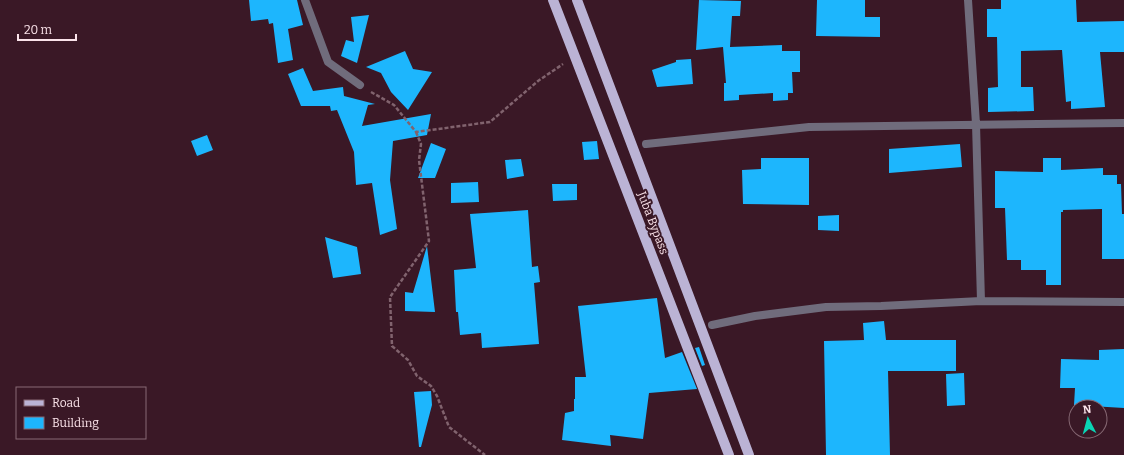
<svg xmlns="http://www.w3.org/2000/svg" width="1124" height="455" viewBox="0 0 1124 455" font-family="Bitter,serif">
	<rect width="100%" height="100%" fill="#3a1826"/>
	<path fill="#1db6fd" d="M249 0H297L303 25 288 29 293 60 278 63 273 23 269 24 268 19 251 21Z
		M699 0 741 1 740 16H732L730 47 782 45V51H800V72H792L793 93H788V100L773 101V93L739 95V100L724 101V83H726L723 47 696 50Z
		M817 0H865V17H880V37L816 36Z
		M1001 0H1076L1077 22 1124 21V52H1100L1105 107 1071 109V101L1066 102 1062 50 1021 51V87H1033L1034 111 988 112V88L998 87 997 37H987V9H1001Z
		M369 15 357 63 341 56 346 40 354 42 351 17Z
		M405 51 413 69 432 72 408 110 391 92 381 73 366 67Z
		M691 59 693 84 657 87 652 70 676 62V60Z
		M303 68 313 91 343 87 344 96 375 104 368 105 362 126 431 114 427 135 393 141 390 180 397 229 380 235 372 183 356 185 354 152 337 110 331 111 330 106H301L288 74Z
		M207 135 213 150 197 156 191 141Z
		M597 141 599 159 584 160 582 142Z
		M431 143 446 149 435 178H418Z
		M960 144 962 167 889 173V149Z
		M761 158H809V205L743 204 742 170 761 169Z
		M1043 158H1061V170L1103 168V175H1117V184H1121L1122 214H1124V259H1102V209L1063 210V212H1061V285H1046V270H1021V260H1007L1005 208H995V171L1043 172Z
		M521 159 524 176 507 179 505 160Z
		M478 182 479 202 451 203V183Z
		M552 184H577V200L553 201Z
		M528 210 532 267 538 266 540 282 534 283 539 344 482 348 481 333 460 335 458 312H456L454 270 476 268 470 214Z
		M839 215V231L818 230V216Z
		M325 237 357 247 361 274 333 278Z
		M427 246 435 312 405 311V292L413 293Z
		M657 298 665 358 682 352 697 389 649 393 643 439 610 435 611 446 562 440 565 413 574 411V399H575V377H586L578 306Z
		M884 321 886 340H956V371H888L890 455H826L824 341 864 340 863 323Z
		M699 347 705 365 702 366 695 348Z
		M1124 349V408L1074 405 1075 388H1060L1061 359 1099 360V350Z
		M964 373 965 405 947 406 946 374Z
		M431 391 432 405 421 447H419L414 392Z"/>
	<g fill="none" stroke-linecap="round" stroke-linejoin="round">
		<path stroke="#81636e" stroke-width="2.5" stroke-dasharray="4 2" stroke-linecap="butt" d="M371 92 394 105 416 132 490 122 538 81 563 64
			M416 132 421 144 419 160 429 241 390 297 392 346 408 360 417 376 431 386 437 396 449 427 485 455"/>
		<path stroke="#706c7c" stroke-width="8" d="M305 0 328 62 360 85
			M968 0 976 124 981 301
			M646 144 809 127 1124 123
			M712 325 755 316 826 307 881 306 981 301 1124 302"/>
		<path stroke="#bbb3d5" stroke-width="10" d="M553 0 729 455
			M577 0 749 455"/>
	</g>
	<g text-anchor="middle" stroke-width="4" stroke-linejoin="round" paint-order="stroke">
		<g font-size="12" fill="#fbe3ea" stroke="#3a1826">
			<text transform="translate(653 223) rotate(69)" y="4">Juba Bypass</text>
		</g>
	</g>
	<rect x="16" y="387" width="130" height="52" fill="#3a1826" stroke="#876974"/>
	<rect x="24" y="400" width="20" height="6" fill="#bbb3d5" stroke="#876974"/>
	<text x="52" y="407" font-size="12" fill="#fbe3ea">Road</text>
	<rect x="24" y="417" width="20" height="12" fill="#1db6fd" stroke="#876974"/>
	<text x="52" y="427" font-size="12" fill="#fbe3ea">Building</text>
	<g transform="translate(1088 419) rotate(354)"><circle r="19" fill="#3a1826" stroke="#876974"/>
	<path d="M0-3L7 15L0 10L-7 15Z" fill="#0ad5b5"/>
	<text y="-6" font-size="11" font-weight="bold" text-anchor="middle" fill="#fbe3ea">N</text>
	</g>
	<path d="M18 34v6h58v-6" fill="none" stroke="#fbe3ea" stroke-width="2"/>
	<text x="24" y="34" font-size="12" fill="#fbe3ea" stroke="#3a1826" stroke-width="3" paint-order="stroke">20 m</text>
</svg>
